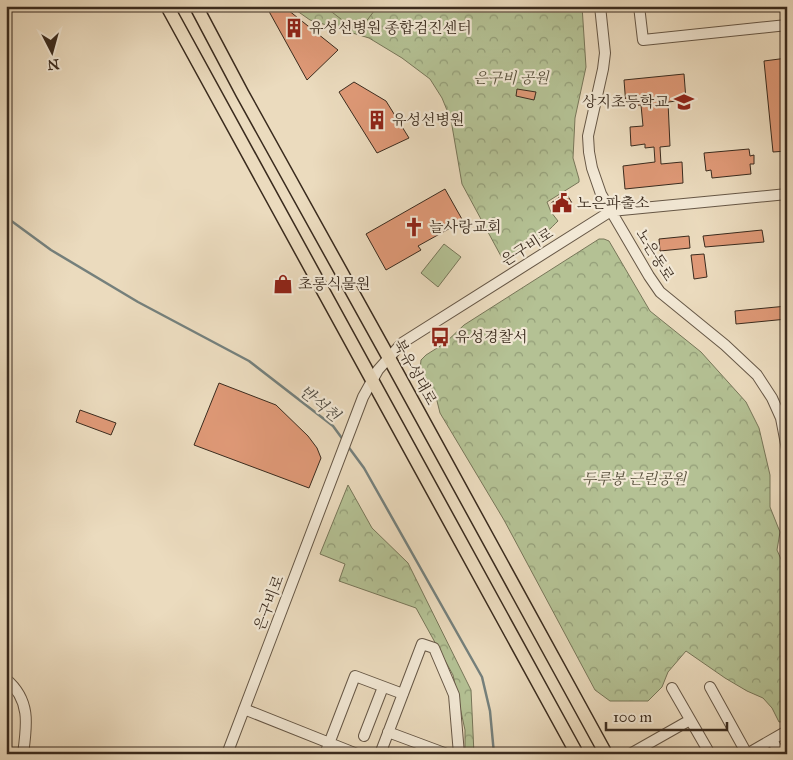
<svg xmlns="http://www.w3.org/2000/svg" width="793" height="760" viewBox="0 0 793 760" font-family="'IM FELL Great Primer','Noto Serif KR',serif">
	<defs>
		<pattern id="forest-crowns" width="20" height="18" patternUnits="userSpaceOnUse" patternTransform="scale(1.25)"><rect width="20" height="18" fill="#b4c194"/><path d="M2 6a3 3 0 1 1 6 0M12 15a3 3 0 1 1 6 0" fill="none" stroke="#939d78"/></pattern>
	</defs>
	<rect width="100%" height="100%" fill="#ebdbbe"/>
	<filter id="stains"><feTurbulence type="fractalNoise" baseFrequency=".004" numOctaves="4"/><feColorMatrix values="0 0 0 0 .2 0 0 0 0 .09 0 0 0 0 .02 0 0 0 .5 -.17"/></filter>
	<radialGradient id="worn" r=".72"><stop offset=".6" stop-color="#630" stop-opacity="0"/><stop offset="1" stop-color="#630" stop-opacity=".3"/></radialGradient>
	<path fill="url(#forest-crowns)" stroke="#777659" d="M290 6H582L586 67 575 118 573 158 579 179V182L547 202 551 212 558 221C543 236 524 255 502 258L462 184 451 120 442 98 430 79 402 58 369 38 310 20Z
		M599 239H604L609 241 650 311 701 352 746 402 759 428 770 475V507L780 532 777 550 787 573V721L779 722 772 708 763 698 747 691 725 678 686 651 668 672 662 687 648 701H610L595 690 504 520 440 413 435 393 420 370 421 360 426 355 445 343 464 325Z
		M348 485 372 528 408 563 471 690 474 754H465V730L453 675 416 608 339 581 345 564 320 554Z"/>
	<path fill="#b4c194" stroke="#777659" d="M324 6H378L361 28 350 26Z
		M444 244 461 257 438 287 421 273Z"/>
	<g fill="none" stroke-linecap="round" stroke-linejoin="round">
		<path stroke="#75807c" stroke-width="2.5" d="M6 217 51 250 138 302 249 361 333 426 344 441
			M347 445 364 468 482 677 490 711 494 754"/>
	</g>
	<path fill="#df9977" stroke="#3a2b1e" d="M266 6H283L338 50 307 80Z
		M787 58V151L773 152 764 61Z
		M684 74 686 100 668 102 670 146 660 147 661 164 682 162 683 183 625 189 623 166 655 162 654 147 645 148V144L631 146 630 127 643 126 641 105 626 106 624 80Z
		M354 82 386 101 409 138 377 153 339 92Z
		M517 89 536 92 534 100 516 96Z
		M749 149 750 156 754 155V164H750L751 174 712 178 711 170 706 171 704 153Z
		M445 189 463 221 418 246 421 250 386 270 366 234Z
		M566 193 572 203 558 213 551 203Z
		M762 230 764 242 705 247 703 236Z
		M689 236 690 248 660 251 659 239Z
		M704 254 707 277 694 279 691 255Z
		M787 306V319L736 324 735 311Z
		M219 383 276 405 308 436 317 448 321 458 309 488 194 445Z
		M80 410 116 423 111 435 76 422Z"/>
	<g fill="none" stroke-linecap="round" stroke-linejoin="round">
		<defs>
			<path id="minor" d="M600 6 605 53 603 69 588 136 589 152 592 168 601 194 649 276 660 292 725 345 757 375 772 398 781 418 787 449
				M639 6 643 40 787 25
				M6 679C31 700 27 725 23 754
				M710 687 747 754
				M672 688 710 754
				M244 709 357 754
				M388 732 447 754
				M364 736 383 687
				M772 740 780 754
				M227 754 363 397 378 370 402 343 611 211 787 194
				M325 754 355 676 403 694
				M380 754 422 644 434 648 454 695 459 754
				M630 754 690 720
				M747 754 787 731"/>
			<path id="major" d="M167 6 577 754
				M196 6 242 93 389 358 606 754"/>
		</defs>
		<use href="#minor" stroke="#665746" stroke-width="12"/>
		<use href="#major" stroke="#3a2b1e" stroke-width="15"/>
		<use href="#minor" stroke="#f2e8d5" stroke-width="10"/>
		<use href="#major" stroke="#ebdbbe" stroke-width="12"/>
	</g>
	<defs>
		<symbol id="building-bare" viewBox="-9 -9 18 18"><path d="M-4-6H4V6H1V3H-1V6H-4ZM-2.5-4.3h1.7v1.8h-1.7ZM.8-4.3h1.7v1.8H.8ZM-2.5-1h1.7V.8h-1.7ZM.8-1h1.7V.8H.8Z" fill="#8f2418" stroke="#f2e8d5" stroke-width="2.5" paint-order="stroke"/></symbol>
		<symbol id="school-bare" viewBox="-9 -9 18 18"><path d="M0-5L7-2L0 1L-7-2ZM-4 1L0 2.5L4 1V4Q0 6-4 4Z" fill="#8f2418" stroke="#f2e8d5" stroke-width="2.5" paint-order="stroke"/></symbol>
		<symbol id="civic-bare" viewBox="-9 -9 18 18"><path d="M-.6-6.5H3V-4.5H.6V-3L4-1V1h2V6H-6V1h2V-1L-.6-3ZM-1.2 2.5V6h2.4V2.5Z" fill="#8f2418" stroke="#f2e8d5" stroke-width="2.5" paint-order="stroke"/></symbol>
		<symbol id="church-bare" viewBox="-9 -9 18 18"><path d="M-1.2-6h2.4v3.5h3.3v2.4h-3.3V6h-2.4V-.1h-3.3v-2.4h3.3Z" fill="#8f2418" stroke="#f2e8d5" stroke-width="2.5" paint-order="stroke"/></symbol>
		<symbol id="shop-bare" viewBox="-9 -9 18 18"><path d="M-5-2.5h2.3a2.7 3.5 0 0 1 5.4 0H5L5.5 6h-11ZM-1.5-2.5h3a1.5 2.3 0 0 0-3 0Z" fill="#8f2418" stroke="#f2e8d5" stroke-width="2.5" paint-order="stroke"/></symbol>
		<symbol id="bus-bare" viewBox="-9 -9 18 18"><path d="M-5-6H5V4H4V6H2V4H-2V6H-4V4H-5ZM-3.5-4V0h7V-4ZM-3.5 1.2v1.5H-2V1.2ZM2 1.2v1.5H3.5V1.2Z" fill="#8f2418" stroke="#f2e8d5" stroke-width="2.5" paint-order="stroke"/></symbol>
	</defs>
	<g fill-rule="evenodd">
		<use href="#building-bare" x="280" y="14" width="28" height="28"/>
		<use href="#school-bare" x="670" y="88" width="28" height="28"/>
		<use href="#building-bare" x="363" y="106" width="28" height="28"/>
		<use href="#civic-bare" x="548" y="189" width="28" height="28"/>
		<use href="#church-bare" x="400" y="213" width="28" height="28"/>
		<use href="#shop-bare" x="269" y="270" width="28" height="28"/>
		<use href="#bus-bare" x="426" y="323" width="28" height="28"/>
	</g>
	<g text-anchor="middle" stroke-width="4.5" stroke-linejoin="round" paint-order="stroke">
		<g font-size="15" fill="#3a2b1e" stroke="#f2e8d5" text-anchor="start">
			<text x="309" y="33">유성선병원 종합검진센터</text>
			<text x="669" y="107" text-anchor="end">상지초등학교</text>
			<text x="392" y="125">유성선병원</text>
			<text x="577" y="208">노은파출소</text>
			<text x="429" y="232">늘사랑교회</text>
			<text x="298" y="289">초롱식물원</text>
			<text x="455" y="342">유성경찰서</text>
		</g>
		<g font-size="15" font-style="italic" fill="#58503c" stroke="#f2e8d5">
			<text x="511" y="83">은구비 공원</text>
			<text x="634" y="484">두루봉 근린공원</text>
		</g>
		<g font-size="15" fill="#3a2b1e" stroke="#f2e8d5">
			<text transform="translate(527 247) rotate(-32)" y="5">은구비로</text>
			<text transform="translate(655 255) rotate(58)" y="5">노은동로</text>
			<text transform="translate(415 372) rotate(61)" y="5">북유성대로</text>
			<text transform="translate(269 603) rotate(-69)" y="5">은구비로</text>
		</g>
		<g font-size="16" font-style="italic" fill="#524e45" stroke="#f2e8d5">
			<text transform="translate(320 403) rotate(39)" y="6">반석천</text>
		</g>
	</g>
	<rect width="793" height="760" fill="none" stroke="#ebdbbe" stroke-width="25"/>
	<rect x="8" y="8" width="778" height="745" fill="none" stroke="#3a2b1e" stroke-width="2.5"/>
	<rect x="12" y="12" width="768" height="735" fill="none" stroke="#3a2b1e"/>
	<g transform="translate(52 52) rotate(174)" stroke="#f2e8d5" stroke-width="4" paint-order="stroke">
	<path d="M0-4L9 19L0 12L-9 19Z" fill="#3a2b1e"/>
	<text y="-8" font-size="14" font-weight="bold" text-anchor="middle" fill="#3a2b1e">N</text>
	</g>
	<path d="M606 722v8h121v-8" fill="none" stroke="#3a2b1e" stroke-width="2.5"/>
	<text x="613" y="722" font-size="15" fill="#3a2b1e" stroke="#f2e8d5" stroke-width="4" paint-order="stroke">100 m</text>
	<rect width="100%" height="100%" filter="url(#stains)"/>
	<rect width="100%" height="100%" fill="url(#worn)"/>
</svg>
